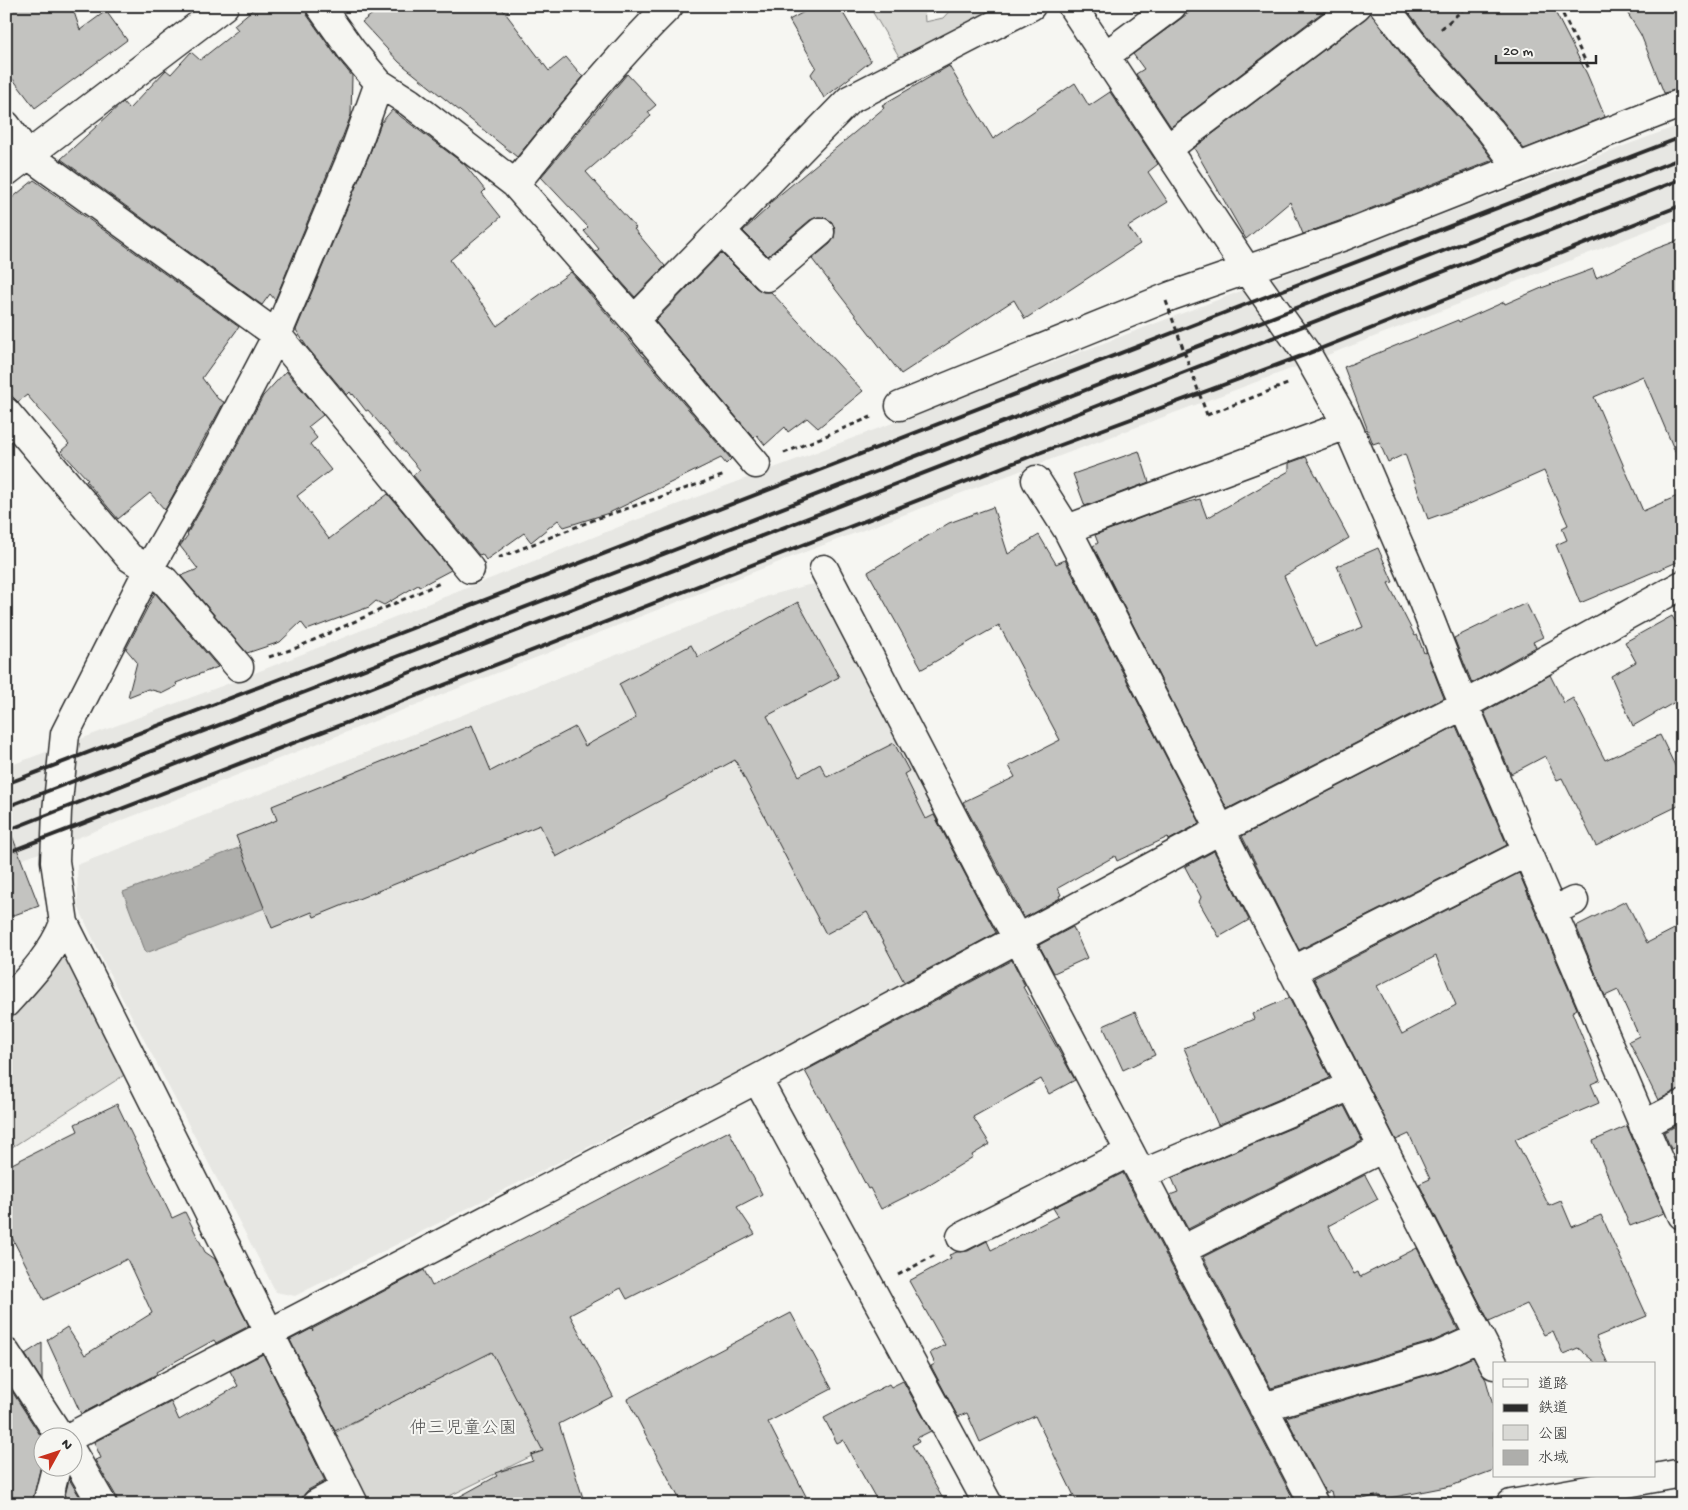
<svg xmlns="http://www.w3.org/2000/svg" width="1688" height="1510" viewBox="0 0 1688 1510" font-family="'Gochi Hand','Klee One',sans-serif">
	<rect width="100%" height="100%" fill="#f6f6f2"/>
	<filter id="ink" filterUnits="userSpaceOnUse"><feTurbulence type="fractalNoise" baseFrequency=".02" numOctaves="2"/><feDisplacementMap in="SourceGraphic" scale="10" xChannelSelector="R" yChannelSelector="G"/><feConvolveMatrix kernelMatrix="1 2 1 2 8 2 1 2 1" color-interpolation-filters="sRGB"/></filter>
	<g filter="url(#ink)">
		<path fill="#e7e7e3" d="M1682 124V217L1312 361 797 555 6 866V767L235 681 631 522Z
			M819 584 998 939 295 1296 276 1292 105 965 78 906 77 865 768 596 808 585Z"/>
		<path fill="#d9d9d5" stroke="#828280" d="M869 6H924L925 22 943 18 954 6H1013L903 63Z
			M68 940 129 1072 6 1151V1016Z
			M490 1348 544 1450 433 1504H354L322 1440Z"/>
		<path fill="#aeaeab" stroke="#7a7a78" d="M241 847 265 908 146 953 123 892Z"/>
		<path fill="#c3c3c0" stroke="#2b2b2b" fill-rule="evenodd" d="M6 6H72L80 30 106 11 127 40 35 108 6 70Z
			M257 6H305L307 15 339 60 352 76 351 115 341 141 275 300 270 294 262 305 61 159 123 102 129 109 166 70 171 74 191 52 200 60 238 30 234 25Z
			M383 6H500L549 71 566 57 583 77 517 157 399 62 362 22Z
			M815 6H839L871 61 824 98 811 74 816 67 789 20Z
			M1198 6H1327L1328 8 1171 127 1136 74 1144 69 1133 54Z
			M1404 6H1552L1587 74 1605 117 1524 149 1502 120 1430 40Z
			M1623 6H1682V88L1664 93 1641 35Z
			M1371 13 1406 60 1478 140 1493 160 1339 221 1303 234 1290 202 1246 239 1194 148 1366 18Z
			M949 66 993 139 1075 83 1089 106 1110 92 1158 164 1148 172 1168 202 1128 227 1140 244 1025 319 1014 300 901 374 812 259 830 244 834 238 835 230 832 222 826 218 818 217 810 220 768 256 743 231 769 207 768 206 771 202 884 108 882 105Z
			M627 74 656 105 648 112 651 116 586 172 636 228 634 229 665 266 635 297 595 252 599 249 584 231 588 227 541 177Z
			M392 110 464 164 485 190 482 193 501 217 450 260 482 304H483L497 326 571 272 731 459 726 464 721 458 609 513 564 527 558 520 531 542 524 533 486 560 482 554 479 555 413 475 420 470 368 410 366 411 353 394 352 395 350 392 347 395 307 347 296 330 370 153 381 123Z
			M34 180 239 327 202 378 218 399 224 402 165 510 150 493 118 519 86 481 88 480 61 451 69 444 27 395 18 402 6 390V203Z
			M1682 239V468L1643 376 1594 397 1643 511 1682 494V560L1580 603 1556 545 1567 540 1562 528 1568 525 1544 471 1467 505 1428 519 1405 454 1388 462 1379 442 1373 444 1344 367 1458 320 1459 322 1504 302 1505 304 1544 287 1593 269 1596 278 1655 249Z
			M721 253 756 288 763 292H771L863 391 818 428 807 418 788 432 785 427 765 445 757 435 754 438 655 321Z
			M286 371 323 415 308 427 317 438 310 444 331 470 297 496 329 539 388 494 451 570 419 587 418 585 384 605 376 601 369 607 307 630 301 622 280 642 247 653 181 576 198 569 180 546 188 535 187 534 228 463 263 396Z
			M1139 451 1149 482 1085 506 1073 474Z
			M1306 457 1349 538 1284 576 1316 646 1363 627 1337 566 1378 548 1393 582 1388 583 1415 636 1417 635 1424 653 1426 652 1444 698 1227 809 1093 546 1098 543 1095 535 1170 507 1200 499 1207 518 1289 471V463Z
			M993 507 1008 554 1039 535 1056 564 1065 560 1200 823 1169 840 1168 837 1117 861 1115 856 1058 888 1061 895 1059 896 1060 898 1024 918 963 802 1015 777 1009 766 1060 740 999 625 922 669 868 572 949 523Z
			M155 593 218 667 176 683 177 686 163 693 148 689 128 697 137 662 126 649Z
			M798 602 839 677 767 716 799 776 820 764 827 777 894 743 909 771 904 774 926 819 934 815 996 933 904 982 867 912 826 934 735 760 556 857 540 825 314 917 312 912 272 928 236 836 277 820 272 806 472 725 491 771 575 727 585 746 636 718 619 684 691 645 698 657Z
			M1526 603 1543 637 1533 642 1536 647 1472 683 1454 638Z
			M1672 616 1682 633V698L1633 726 1611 676 1636 662 1625 642Z
			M1550 675 1564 703 1573 698 1605 760 1660 735 1682 780V804L1596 846 1562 778 1557 780 1545 756 1511 774 1484 712Z
			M1456 726 1507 845 1299 950 1242 836Z
			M6 828H9L39 906 6 918Z
			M1214 851 1249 920 1219 937 1199 902 1201 897 1185 867Z
			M1519 873 1577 1009 1572 1012 1600 1080 1591 1084 1599 1103 1515 1139 1549 1206 1561 1201 1572 1227 1601 1215 1647 1316 1596 1337 1608 1364H1597L1578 1348 1563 1354 1553 1331 1544 1335 1527 1304 1489 1321 1419 1184 1430 1179 1409 1134 1396 1140 1314 978ZM1436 956 1456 1005 1402 1034 1377 986Z
			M1626 901 1647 943 1682 925V1090L1675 1091 1658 1100 1629 1041 1639 1036 1618 990 1605 996 1576 926Z
			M1073 927 1087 958 1054 973 1039 945Z
			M1012 960 1025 986 1023 987 1075 1080 1049 1094 1041 1079 973 1117 990 1144 972 1155 973 1157 925 1187 881 1209 870 1188 868 1189 820 1097H819L805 1071Z
			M1289 998 1330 1078 1218 1125 1184 1048 1254 1019 1252 1014Z
			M1135 1012 1155 1055 1123 1070 1103 1026Z
			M117 1104 172 1218 185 1212 205 1252 215 1259 249 1326 216 1343 214 1340 156 1372 157 1374 81 1414 47 1340 67 1327 85 1355 152 1313 127 1259 44 1300 6 1226V1167L78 1131 75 1124Z
			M1344 1106 1362 1141 1188 1229 1170 1195 1178 1192 1172 1178Z
			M1682 1123V1148L1680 1145 1671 1149 1664 1132Z
			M1627 1126 1664 1213 1630 1226 1593 1141Z
			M729 1131 762 1194 737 1207 755 1234 627 1299 621 1288 570 1315 613 1396 559 1424 585 1504H446L497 1476 495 1473 533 1461 531 1455 543 1451 492 1352 335 1431 290 1340 311 1329 313 1331 312 1329 424 1270 432 1286Z
			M1123 1173 1296 1504H1078L1035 1416 980 1442 967 1413 958 1417 931 1366 935 1364 930 1353 945 1345 909 1281 951 1258 949 1255 957 1252 968 1251 987 1241 991 1250 1058 1216 1053 1208Z
			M1365 1175 1378 1199 1328 1226 1354 1274 1358 1272 1360 1277 1417 1248 1458 1330 1433 1341 1271 1388 1203 1257Z
			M791 1313 832 1389 768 1422 810 1504H682L627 1399Z
			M42 1343V1381L25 1354Z
			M263 1354 325 1481 308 1490 303 1496 300 1504H118L116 1496 95 1460 101 1458 94 1442 171 1402 179 1420 238 1386 230 1371Z
			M1473 1357 1486 1380 1494 1409V1470L1451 1486 1379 1500V1495L1343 1504H1334L1331 1491 1326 1493 1286 1417 1442 1371Z
			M903 1381 931 1431 917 1438 919 1442 912 1445 946 1504H879L843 1440 837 1443 824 1418 889 1384 891 1387Z
			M6 1382 42 1438V1461L32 1504H6Z
			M69 1479 84 1504H63Z"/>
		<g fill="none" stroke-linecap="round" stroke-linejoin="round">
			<defs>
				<path id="minor" d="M320 6 352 51 379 83 356 147 277 335 214 455 148 570 65 734 57 811 55 861 64 923 269 1332 354 1504
					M1072 6 1247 270 1307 354 1347 425 1416 584 1454 681 1682 1215
					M1384 6 1418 50 1490 130 1518 167
					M1105 56 1172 6
					M379 83 409 102 515 184 634 320 756 464
					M6 125 28 155 277 335 470 569
					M1167 149 1357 6
					M6 172 224 6
					M515 184C565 123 613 61 669 6
					M721 231 767 277 820 232
					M634 320 849 100 1031 6
					M900 406 1171 296 1344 236 1682 103
					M6 412 129 557 165 581 239 667
					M1036 480 1067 529 1347 425
					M1067 529 1494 1365
					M824 569 997 902 1029 959 1314 1504
					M1553 911 1574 901
					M1292 971 1527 852
					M6 1003C28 979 53 953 64 923
					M757 1079 988 1504
					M1643 1125 1682 1105
					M1142 1174 1351 1086
					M961 1237 1130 1152
					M1182 1250 1383 1148
					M6 1353 61 1438
					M1263 1407 1438 1356 1480 1337
					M68 1438 757 1079 1220 830 1464 705 1682 585
					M72 1452 102 1504
					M47 1504 56 1468
					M316 1504 346 1488
					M1511 1504 1682 1473"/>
			</defs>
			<use href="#minor" stroke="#2b2b2b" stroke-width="31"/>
			<path stroke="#2b2b2b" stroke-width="3" stroke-dasharray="5 4" stroke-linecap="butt" d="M1559 6 1590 71
				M1441 29 1467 6
				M1207 415 1290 383
				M784 453 871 417
				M498 558 596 519 725 475
				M269 657 296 648 442 582
				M898 1275 937 1254"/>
			<use href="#minor" stroke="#f6f6f2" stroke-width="28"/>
			<path stroke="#2b2b2b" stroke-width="4" d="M6 784 379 641 1265 297 1682 137
				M6 807 713 535 1682 158
				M6 831 393 679 1682 179
				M6 853 403 701 1039 453 1307 354 1682 205"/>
			<path stroke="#2b2b2b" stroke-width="3" stroke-dasharray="5 4" stroke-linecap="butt" d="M1166 301 1207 415"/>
		</g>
	</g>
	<g text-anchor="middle" stroke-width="4" stroke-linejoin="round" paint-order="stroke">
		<g font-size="18" fill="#565656" stroke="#f6f6f2">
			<text x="463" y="1433">仲三児童公園</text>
		</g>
	</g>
	<rect width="1688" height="1510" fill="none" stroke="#f6f6f2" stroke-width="25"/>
	<rect x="12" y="12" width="1663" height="1485" fill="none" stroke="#2b2b2b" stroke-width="2" filter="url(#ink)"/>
	<rect x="1493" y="1362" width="162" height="115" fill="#f6f6f2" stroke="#a5a5a2"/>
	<rect x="1503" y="1379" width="25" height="8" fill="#f6f6f2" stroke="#a5a5a2"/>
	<text x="1538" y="1388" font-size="15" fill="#2b2b2b">道路</text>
	<rect x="1503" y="1404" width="25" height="8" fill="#2b2b2b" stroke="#a5a5a2"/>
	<text x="1538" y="1412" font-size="15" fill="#2b2b2b">鉄道</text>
	<rect x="1503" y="1425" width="25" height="15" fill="#d9d9d5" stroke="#a5a5a2"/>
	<text x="1538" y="1438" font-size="15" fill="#2b2b2b">公園</text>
	<rect x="1503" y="1450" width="25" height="15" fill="#aeaeab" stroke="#a5a5a2"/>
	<text x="1538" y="1462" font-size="15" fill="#2b2b2b">水域</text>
	<g transform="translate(58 1452) rotate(50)"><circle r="24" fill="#f6f6f2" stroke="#a5a5a2"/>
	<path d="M0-4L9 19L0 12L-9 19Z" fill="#c8321e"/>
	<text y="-8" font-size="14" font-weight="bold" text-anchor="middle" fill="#2b2b2b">N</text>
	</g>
	<path d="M1496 55v8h100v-8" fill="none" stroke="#2b2b2b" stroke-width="2.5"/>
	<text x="1503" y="55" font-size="15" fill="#2b2b2b" stroke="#f6f6f2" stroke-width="4" paint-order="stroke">20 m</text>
</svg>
